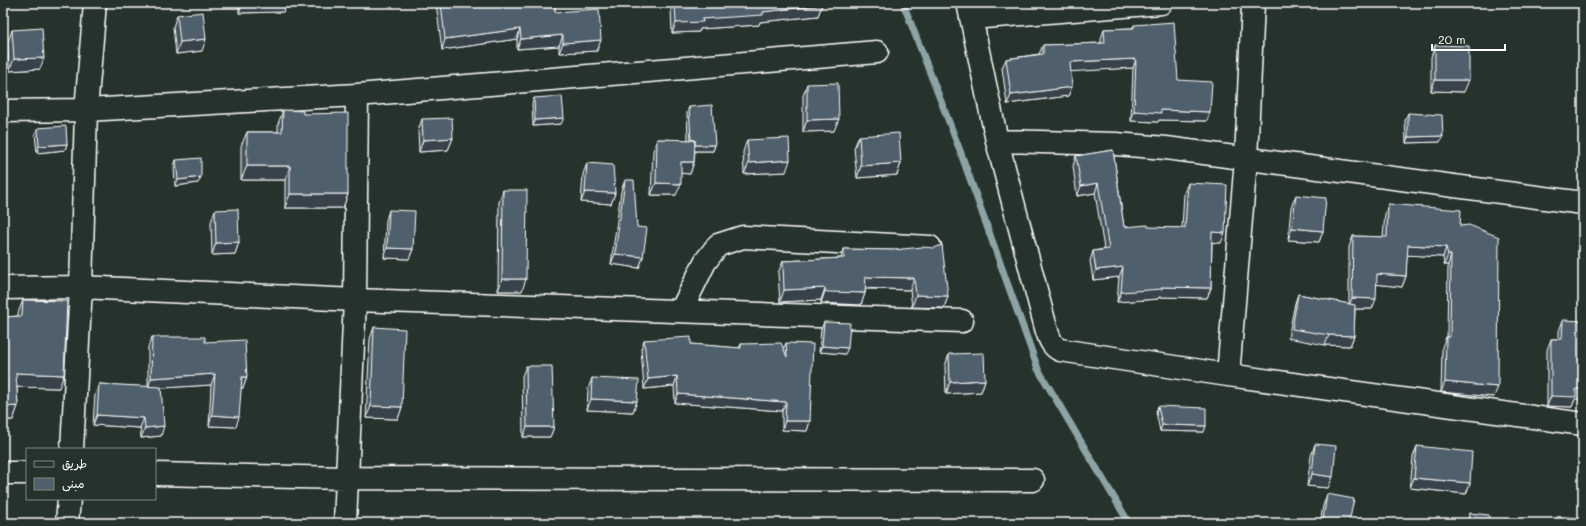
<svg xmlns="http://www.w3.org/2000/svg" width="1586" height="526" viewBox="0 0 1586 526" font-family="Mali,'Playpen Sans Arabic',sans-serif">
	<rect width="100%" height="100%" fill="#26332d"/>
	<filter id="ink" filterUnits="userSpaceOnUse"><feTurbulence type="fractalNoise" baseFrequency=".025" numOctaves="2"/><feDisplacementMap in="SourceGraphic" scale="8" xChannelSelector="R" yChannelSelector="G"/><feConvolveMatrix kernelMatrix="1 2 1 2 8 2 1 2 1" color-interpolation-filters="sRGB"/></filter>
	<g filter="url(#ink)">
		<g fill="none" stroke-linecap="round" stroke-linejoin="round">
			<path stroke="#8ea4a4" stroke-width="7" d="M903 3 959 148 1038 369 1129 523"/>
			<defs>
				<path id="minor" d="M968 3 997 141 1046 328C1049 337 1051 346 1060 350L1228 375 1583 424
					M971 18 1161 3
					M3 111 86 110 357 95 877 52
					M997 141 1116 144 1166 148 1583 203
					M3 288 81 287 355 300 962 321
					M681 311 705 262 718 245 743 237 930 247
					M1228 375 1246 159 1253 3
					M72 449 81 287 86 110 95 3
					M3 473H27
					M155 474 347 478 1033 480
					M67 523 69 499
					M345 523 355 300 357 95"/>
			</defs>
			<use href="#minor" stroke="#fff" stroke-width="25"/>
			<use href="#minor" stroke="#26332d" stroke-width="22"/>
		</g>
		<path fill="#44535d" stroke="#fff" d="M239 3H287L283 12 239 13Z
			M436 3H555V12L597 51 559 53V46L517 49V39L442 50Z
			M673 3H822V5L818 16 760 22 759 25 700 29 699 32 672 33 671 9Z
			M177 15 202 51 176 54 173 27Z
			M1134 25 1178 80 1207 121 1159 120 1158 122 1131 121 1133 68 1070 71 1072 87 1068 96 1007 104 1002 68 1006 59 1039 54 1043 45 1101 43V39L1104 29 1132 28Z
			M12 30 40 69 9 71 8 42Z
			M1435 45 1464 92 1431 91V57Z
			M807 84 834 131 803 132V96Z
			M534 98 561 124 533 126 532 104Z
			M689 107 715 145 713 151H695L694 162 690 174 681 173 676 195H651L653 151 657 139 688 140 687 113Z
			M283 110 303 114 348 194 343 208H285V180H241V146L247 132H278V124Z
			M1408 113 1440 142 1406 143 1405 120Z
			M422 119 453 138 448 150 419 152 418 131Z
			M38 128 67 144 65 150 37 153 35 134Z
			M859 136 901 163 897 175 857 178 854 148Z
			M747 140 786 172 744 174 743 152Z
			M1113 150 1124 227 1182 228 1184 193 1188 183 1221 243 1212 242 1211 288 1207 298 1159 297 1158 299 1117 302 1119 277 1093 280 1090 261 1093 251 1104 249 1095 193 1077 196 1073 166 1076 156Z
			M176 160 198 183 175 186 174 166Z
			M587 163 615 193 611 204 581 202 583 174Z
			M625 180 637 227 643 257 639 268 611 264 621 191Z
			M503 190 522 291H498L499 202Z
			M1296 195 1323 231 1319 242 1288 240 1291 207Z
			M1388 204 1460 226 1494 397 1441 392 1442 347 1446 337H1447L1448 265H1444L1443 257 1407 255 1406 276 1402 287 1376 284 1372 309H1355L1354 336 1350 346 1325 345 1288 338 1295 303 1298 294 1349 304V247L1353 236 1383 237 1385 214Z
			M215 210 239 242 235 254 212 255 211 222Z
			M389 210 413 249 409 259 384 258 386 220Z
			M844 249 893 250 948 296 944 308 912 307 910 290 866 289 865 293 861 305 823 304 821 303V300L780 302 778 273 783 261 841 258Z
			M23 300 59 388 17 387 18 406 13 420H3V317L18 316V313Z
			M1563 320 1575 399 1572 407 1547 406V350L1551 339H1559V331Z
			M824 322 845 354 819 352 821 329Z
			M374 327 402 407 398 419 366 418 370 339Z
			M152 337 205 342 247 377 243 388H241L236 427 209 426 211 385 161 388V436L141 438 140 428 93 425 95 394 99 384 148 387V347Z
			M644 340 691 344 739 348 741 344 783 349 786 343 810 421 807 431 782 430V411L675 403 674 386 644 389 641 349Z
			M949 354 985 380 981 392 946 394 945 366Z
			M526 366 554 427 550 437H523L522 376Z
			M592 378 637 401 633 412 587 410 588 389Z
			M1158 406 1204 432 1160 431 1156 412Z
			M1315 444 1328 488 1307 486 1311 456Z
			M1417 446 1470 483 1466 494 1410 488 1413 457Z
			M1327 494 1349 523H1320L1323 506Z
			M1470 513 1489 523H1466Z"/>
		<path fill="#37434c" stroke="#fff" d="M287 3 283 12 239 13 243 4Z
			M822 5 818 16 760 22 759 25 700 29 699 32 672 33 676 23 702 19Z
			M520 29 517 39 442 50 445 39Z
			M563 35 559 46 517 49 521 39Z
			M206 39 202 51 176 54 180 42Z
			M601 40 597 51 559 53 563 43Z
			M44 58 40 69 9 71 14 59Z
			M1136 59 1133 68 1066 72 1070 62Z
			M1435 80H1469L1464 92 1431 91Z
			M1072 87 1068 96 1007 104 1011 95Z
			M1161 110 1210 112 1207 121 1159 120 1158 122 1131 121 1134 111Z
			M564 118 561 124 533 126 535 120Z
			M839 119 834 131 803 132 807 120Z
			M1443 136 1440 142 1406 143 1408 137Z
			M453 138 448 150 419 152 423 140Z
			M67 144 65 150 37 153 39 146Z
			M691 145H715L713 151H689Z
			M790 160 786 172 744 174 749 163Z
			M681 162H694L690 174 677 173Z
			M901 163 897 175 857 178 861 166Z
			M247 166H290L285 180H241Z
			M201 177 198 183 175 186 178 180Z
			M656 183 681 184 676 195H651Z
			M1098 183 1095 193 1077 196 1081 186Z
			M585 192 615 193 611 204 581 202Z
			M290 194H348L343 208H285Z
			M1292 228 1323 231 1319 242 1288 240Z
			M1212 232 1225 233 1221 243 1208 242Z
			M239 242 235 254 212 255 216 243Z
			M1408 245 1446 247 1443 257 1404 255Z
			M387 248 413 249 409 259 384 258Z
			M615 254 643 257 639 268 611 264Z
			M1448 255H1451L1448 265H1444Z
			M1123 267 1119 277 1093 280 1096 270Z
			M1377 274 1406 276 1402 287 1373 284Z
			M866 277 914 278 910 290 862 288Z
			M502 279H526L522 291H498Z
			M1162 287 1211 288 1207 298 1159 297 1158 299 1117 302 1121 292Z
			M825 288 821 300 780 302 784 290Z
			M825 291 865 293 861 305 821 303Z
			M916 295 948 296 944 308 912 307Z
			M1352 298 1376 299 1372 309H1348Z
			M1329 335 1354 336 1350 346 1325 345Z
			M822 346 848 348 845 354 819 352Z
			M16 373 64 375 59 388 12 387Z
			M215 374 211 385 148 389 151 378Z
			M677 376 674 386 644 389 648 379Z
			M242 377H247L243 388 238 387Z
			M985 380 981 392 946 394 950 382Z
			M1445 382 1498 387 1494 397 1441 392Z
			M1576 389H1583V399H1575L1572 407 1547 406 1551 396Z
			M678 394 786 402 782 411 675 403Z
			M591 399 637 401 633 412 587 410Z
			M18 406 13 420H3V407Z
			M371 406 402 407 398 419 366 418Z
			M97 415 144 418 140 428 93 425Z
			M212 415 239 417 236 427 209 426Z
			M785 421H810L807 431 782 430Z
			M1162 425 1206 426 1204 432 1160 431Z
			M164 426 161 436 141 438 145 428Z
			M527 427H554L550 437H523Z
			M1312 474 1333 477 1328 488 1307 486Z
			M1414 478 1470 483 1466 494 1410 488Z"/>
		<path fill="#4f606c" stroke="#fff" d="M243 3H287L243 4Z
			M441 3H555V12L599 9 601 40 563 43V35L521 39 520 29 445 39Z
			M675 3H822V5L763 12V15L702 19 703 22 676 23Z
			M203 12 206 39 180 42 177 15Z
			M1174 22 1178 80 1212 82 1210 112 1161 110V113L1134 111 1136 59 1070 62 1072 87 1011 95 1006 59 1043 54V45L1105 43 1104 29 1134 28V25Z
			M42 28 44 58 14 59 12 30Z
			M1435 45 1469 46V80H1435Z
			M838 83 839 119 807 120V84Z
			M562 96 564 118 535 120 534 98Z
			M712 105 715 145H695V140H691L689 107Z
			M283 110 303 111V114L348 113V194H290V166H247V132H282Z
			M1408 113 1442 115 1443 136 1408 137Z
			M452 118 453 138 423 140 422 119Z
			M66 126 67 144 39 146 38 128Z
			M899 133 901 163 861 166 859 136Z
			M789 138 790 160 749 163 747 140Z
			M657 139 695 140 694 162H681V184L656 183Z
			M1113 150 1124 227 1148 225V227L1185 228 1188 183 1227 185 1225 233 1212 232 1211 288 1162 287V289L1121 292 1123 267 1096 270 1093 251 1109 249 1098 183 1081 186 1076 156Z
			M201 158V177L178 180 176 160Z
			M587 163 613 165 615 193 585 192Z
			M625 180H634L637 227 647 228 643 257 615 254Z
			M503 190H527L526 279H502Z
			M1296 195 1326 198 1323 231 1292 228Z
			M1388 204 1461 210 1460 226 1469 225 1499 237 1498 387 1445 382 1446 337H1450L1451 255H1448L1446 247 1408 245 1406 276 1377 274 1376 299 1352 298 1353 236 1387 237Z
			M238 209 239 242 216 243 215 210Z
			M389 210 415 211 413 249 387 248Z
			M942 245 948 296 916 295 914 278 866 277 865 293 828 292 825 291V288L784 290 783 261 844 258V249L893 250 922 247 934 248Z
			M1298 294 1355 305 1354 336 1329 335 1292 329Z
			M23 300 67 301 64 375 16 373 18 406 3 407V317L22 316Z
			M1563 320 1583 321V389H1576V397L1551 396V339H1562Z
			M824 322 850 323 848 348 822 346Z
			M374 327 405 329 402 407 371 406Z
			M152 337H205V342L245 340 247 377H242L239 417 212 415 215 374 151 378Z
			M691 337V344L741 348V344L781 343 787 357 786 343 813 344 810 421H785L786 402 678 394 677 376 648 379 644 340Z
			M984 353 985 380 950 382 949 354Z
			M526 366H552L554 427H527Z
			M592 378 639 380 637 401 591 399Z
			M99 384 161 387 164 426 145 428 144 418 97 415Z
			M1158 406 1206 408V426L1162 425Z
			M1315 444 1336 446 1333 477 1312 474Z
			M1417 446 1472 452 1470 483 1414 478Z
			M1327 494 1354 499 1349 523H1341L1323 520Z
			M1470 513 1489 515V523H1469Z
			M1558 516 1583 519V523H1557Z"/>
	</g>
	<rect width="1586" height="526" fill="none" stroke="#26332d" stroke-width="16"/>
	<rect x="8" y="8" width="1570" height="510" fill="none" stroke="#fff" stroke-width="1.5" filter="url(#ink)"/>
	<rect x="26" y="448" width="130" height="52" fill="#26332d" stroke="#7d8581"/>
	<rect x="34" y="461" width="20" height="6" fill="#26332d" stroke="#7d8581"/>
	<text x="62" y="468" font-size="12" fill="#ffffff">طريق</text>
	<rect x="34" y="478" width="20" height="12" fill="#4f606c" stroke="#7d8581"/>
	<text x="62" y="488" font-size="12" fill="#ffffff">مبنى</text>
	<path d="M1432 44v6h73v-6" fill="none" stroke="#ffffff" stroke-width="2"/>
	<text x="1438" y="44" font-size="12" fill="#ffffff" stroke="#26332d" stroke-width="3" paint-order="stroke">20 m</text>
</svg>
